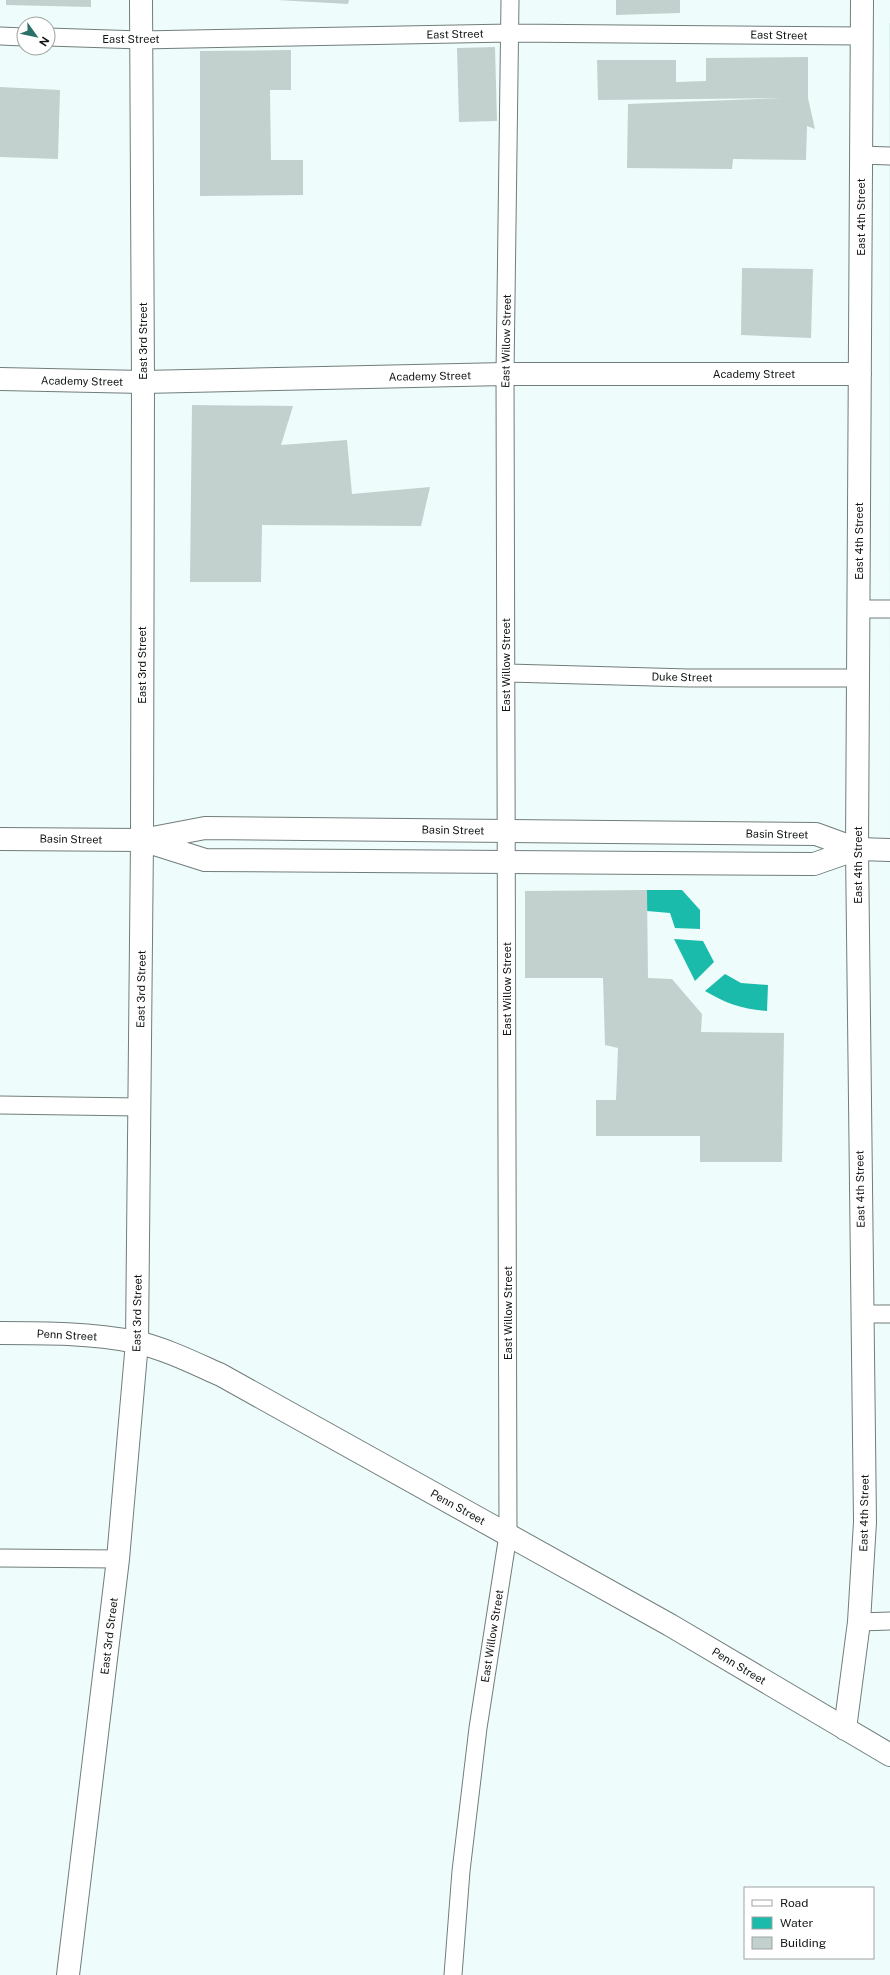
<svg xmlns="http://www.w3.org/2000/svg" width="890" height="1975" viewBox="0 0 890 1975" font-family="'Public Sans',sans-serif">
	<rect width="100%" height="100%" fill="#eefdfb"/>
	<path fill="#dbf3f0" d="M889 23H890V911V905Z"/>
	<path fill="#1bbbab" d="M647 890H682L700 910V929L675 928 670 913 647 911Z
		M674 939 703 941 714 962 695 981Z
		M725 974 741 983 768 985 767 1011C742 1009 727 1004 705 991Z"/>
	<path fill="#c2d1ce" d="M6 0H91V7L6 5Z
		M277 0H349L348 4Z
		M616 0H680V13L616 15Z
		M495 47 497 121 459 122 457 48Z
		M291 50V90H270L271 160H303V195L200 196V51Z
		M808 57V98L815 129 807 126 806 160 733 159 732 169 627 168 628 104 784 98 598 100 597 60H676V82L706 81V58Z
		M0 87 60 90 58 159 0 157Z
		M742 268 813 269 811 338 741 335Z
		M192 405 293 406 281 445 347 440 352 494 430 487 421 526 262 525 261 582H190Z
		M647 890 648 978 672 979 702 1014 701 1032 784 1033 782 1162H700V1136H596V1100H616L618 1048 605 1045 603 978H525V891Z"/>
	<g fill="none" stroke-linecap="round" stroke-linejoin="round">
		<defs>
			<path id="lane" d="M0 36 24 37
				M48 37 141 40 510 33 862 36
				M861 155 890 156
				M859 609H890
				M506 673 689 678H858
				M0 1105 139 1107
				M861 1314H890
				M0 1558 118 1559
				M859 1622 890 1621
				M453 1975 461 1871 478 1728 508 1535 505 374 510 0"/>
			<path id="street" d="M0 379 143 382 505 374H860
				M0 1333C46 1333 91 1333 136 1342 166 1349 194 1363 221 1375L670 1625 890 1755
				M845 1729 859 1622 865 1522 857 849 862 0"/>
			<path id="secondary" d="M0 839 142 840 205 828 816 834 857 849 814 864 205 860 142 840
				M857 849 890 850
				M68 1975 118 1559 137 1342 142 840 143 382 141 0"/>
		</defs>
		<use href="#lane" stroke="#707d7b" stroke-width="19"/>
		<use href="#street" stroke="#707d7b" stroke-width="24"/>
		<use href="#secondary" stroke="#707d7b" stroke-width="24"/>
		<use href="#lane" stroke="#fff" stroke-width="17"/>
		<use href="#street" stroke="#fff" stroke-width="22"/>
		<use href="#secondary" stroke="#fff" stroke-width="22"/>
	</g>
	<g text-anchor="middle" stroke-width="3" stroke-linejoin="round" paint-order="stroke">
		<g font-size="11" fill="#111615" stroke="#fff">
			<text transform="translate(455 34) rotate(-1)" y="4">East Street</text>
			<text transform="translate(779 35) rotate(1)" y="4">East Street</text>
			<text x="131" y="43">East Street</text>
			<text transform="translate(861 217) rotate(-90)" y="4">East 4th Street</text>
			<text transform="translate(143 341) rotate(-90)" y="4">East 3rd Street</text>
			<text transform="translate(506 341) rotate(-89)" y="4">East Willow Street</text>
			<text x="754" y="378">Academy Street</text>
			<text transform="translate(430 376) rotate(-1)" y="4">Academy Street</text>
			<text transform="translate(82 381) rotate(1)" y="4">Academy Street</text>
			<text transform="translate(859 541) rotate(-90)" y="4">East 4th Street</text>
			<text transform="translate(142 665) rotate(-90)" y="4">East 3rd Street</text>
			<text transform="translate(506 665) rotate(-90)" y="4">East Willow Street</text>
			<text transform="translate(682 677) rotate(1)" y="4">Duke Street</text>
			<text transform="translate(453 830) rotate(1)" y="4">Basin Street</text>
			<text transform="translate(777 834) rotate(1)" y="4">Basin Street</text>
			<text transform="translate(71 839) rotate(1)" y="4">Basin Street</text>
			<text transform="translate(858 865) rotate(-90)" y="4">East 4th Street</text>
			<text transform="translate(141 989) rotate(-89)" y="4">East 3rd Street</text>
			<text transform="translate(507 989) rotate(-90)" y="4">East Willow Street</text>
			<text transform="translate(860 1189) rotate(-91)" y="4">East 4th Street</text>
			<text transform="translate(137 1313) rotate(-89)" y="4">East 3rd Street</text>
			<text transform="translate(508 1313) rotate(-90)" y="4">East Willow Street</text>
			<text transform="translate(67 1335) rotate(3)" y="4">Penn Street</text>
			<text transform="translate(458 1507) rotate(29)" y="4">Penn Street</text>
			<text transform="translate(864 1513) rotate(-89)" y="4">East 4th Street</text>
			<text transform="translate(109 1636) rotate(-83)" y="4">East 3rd Street</text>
			<text transform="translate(492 1636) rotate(-81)" y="4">East Willow Street</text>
			<text transform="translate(739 1666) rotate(31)" y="4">Penn Street</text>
		</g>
	</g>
	<rect x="744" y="1887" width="130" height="72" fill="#ffffff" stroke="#a0a2a1"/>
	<rect x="752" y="1900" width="20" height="6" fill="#ffffff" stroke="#a0a2a1"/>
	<text x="780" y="1907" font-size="12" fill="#111615">Road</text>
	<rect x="752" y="1917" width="20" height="12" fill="#1bbbab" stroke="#a0a2a1"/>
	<text x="780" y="1927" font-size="12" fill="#111615">Water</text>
	<rect x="752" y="1937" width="20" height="12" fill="#c2d1ce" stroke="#a0a2a1"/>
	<text x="780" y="1947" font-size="12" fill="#111615">Building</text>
	<g transform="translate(36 36) rotate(123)"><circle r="19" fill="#ffffff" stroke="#a0a2a1"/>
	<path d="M0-3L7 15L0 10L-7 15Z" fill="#297068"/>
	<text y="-6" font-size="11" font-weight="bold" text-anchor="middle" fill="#111615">N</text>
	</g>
</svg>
